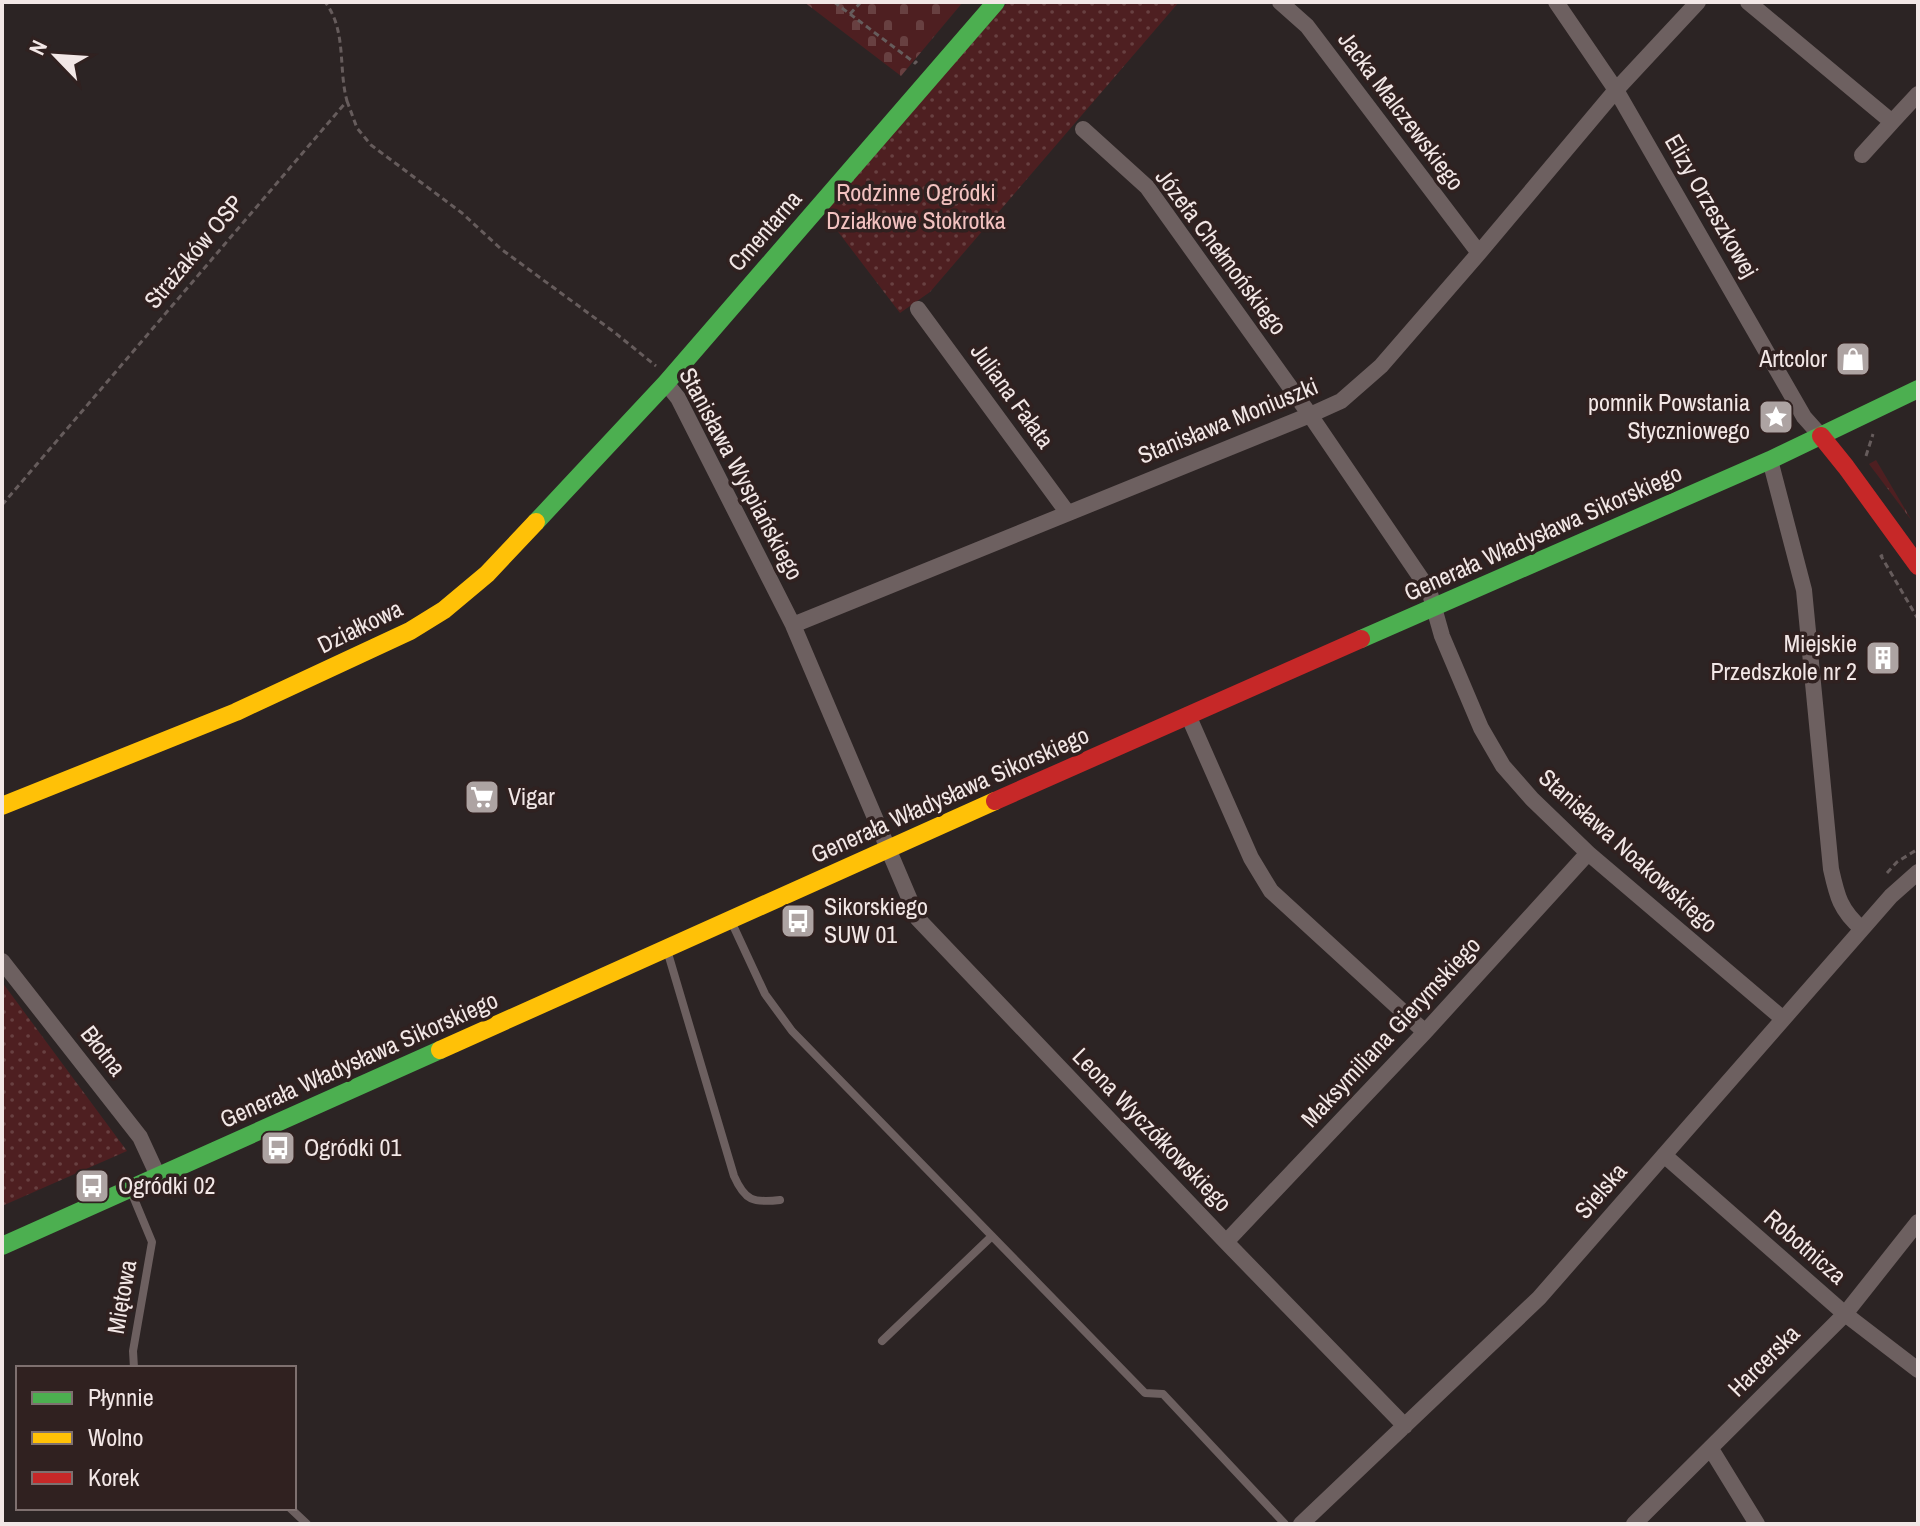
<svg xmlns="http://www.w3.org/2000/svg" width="1920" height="1526" viewBox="0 0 1920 1526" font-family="'Archivo Narrow',sans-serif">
	<defs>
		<pattern id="grass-tufts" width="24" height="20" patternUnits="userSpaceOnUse" patternTransform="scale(2)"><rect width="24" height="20" fill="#4e1f21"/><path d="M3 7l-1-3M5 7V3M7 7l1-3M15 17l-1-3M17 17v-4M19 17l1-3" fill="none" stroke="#684041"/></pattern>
		<pattern id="cemetery-stones" width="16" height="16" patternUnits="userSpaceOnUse" patternTransform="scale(2)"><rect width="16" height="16" fill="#4e1f21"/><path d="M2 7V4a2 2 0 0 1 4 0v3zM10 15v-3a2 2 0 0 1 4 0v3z" fill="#684041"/></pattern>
		<pattern id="garden-dots" width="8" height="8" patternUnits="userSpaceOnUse" patternTransform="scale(2)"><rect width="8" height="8" fill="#4e1f21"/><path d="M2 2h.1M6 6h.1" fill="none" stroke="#684041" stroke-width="1.8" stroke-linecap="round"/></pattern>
	</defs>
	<rect width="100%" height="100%" fill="#2c2424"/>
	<path fill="url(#grass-tufts)" d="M1876 460 1912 521 1869 464Z"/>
	<path fill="url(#cemetery-stones)" d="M804 2H963L901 76Z"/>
	<path fill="url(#garden-dots)" d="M1008 2H1179L930 292 900 313 823 212Z
		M2 982 127 1151 2 1206Z"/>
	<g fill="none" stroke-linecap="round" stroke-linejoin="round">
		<path stroke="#665c5c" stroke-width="3" stroke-dasharray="6 4" stroke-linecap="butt" d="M834 2 915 63 917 61
			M850 14 861 2
			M347 101 357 128 371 145 462 213 501 249 614 332 656 366
			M1866 456 1873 434
			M2 505 347 101C338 69 347 30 325 2
			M1883 555 1881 556 1918 619
			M1887 873 1897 862 1918 849
			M80 1188 83 1185 101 1178"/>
		<path stroke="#6d6060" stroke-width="8" d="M731 921 765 994 792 1031 1145 1393 1163 1394 1285 1524
			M667 950 734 1176C745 1201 753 1203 780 1200
			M130 1189 152 1242 133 1351 134 1368
			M882 1341 992 1236
			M290 1508 307 1524"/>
		<path stroke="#6d6060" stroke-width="16" d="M1280 2 1307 26 1479 253
			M1556 2 1616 90 1804 417 1821 436
			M1748 2 1892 122 1918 94
			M1083 129 1147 187 1310 415 1429 590 1442 636 1481 728 1503 766 1532 799 1588 853 1782 1018
			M1862 155 1892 122
			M918 309 1067 512
			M666 383 678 398 793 625 918 919 1226 1242 1405 1426
			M1770 460 1804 590 1831 869C1837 896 1840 910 1862 929
			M793 625 1310 415 1341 401 1381 366 1479 253 1616 90 1698 2
			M1188 715 1251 858 1271 891 1425 1032
			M2 961 140 1137 158 1176
			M1664 1155 1845 1314 1918 1370
			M1226 1242 1425 1032 1588 853
			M1711 1449 1757 1524
			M1301 1524 1539 1298 1891 896 1918 872
			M1634 1524 1845 1314 1918 1222"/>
		<path stroke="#4caf50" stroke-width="18" d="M536 522 666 383 996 2
			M1361 639 1770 460 1918 389
			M2 1246 440 1050"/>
		<path stroke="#ffc107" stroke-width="18" d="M2 806 236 712 410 631 444 610 487 574 536 522
			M440 1050 995 801"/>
		<path stroke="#c62828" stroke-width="18" d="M1821 436 1846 467 1918 566
			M995 801 1361 639"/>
	</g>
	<defs>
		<symbol id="shop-square" viewBox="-11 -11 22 22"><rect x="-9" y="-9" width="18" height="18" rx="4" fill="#ada3a2" stroke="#302120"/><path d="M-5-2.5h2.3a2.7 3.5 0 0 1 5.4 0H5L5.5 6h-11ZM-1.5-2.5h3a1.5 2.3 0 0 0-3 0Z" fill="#fff"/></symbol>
		<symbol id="sight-square" viewBox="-11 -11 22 22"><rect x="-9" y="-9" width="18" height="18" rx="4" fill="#ada3a2" stroke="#302120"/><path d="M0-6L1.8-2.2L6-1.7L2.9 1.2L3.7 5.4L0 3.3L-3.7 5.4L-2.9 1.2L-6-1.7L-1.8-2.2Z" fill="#fff"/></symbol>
		<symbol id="building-square" viewBox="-11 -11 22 22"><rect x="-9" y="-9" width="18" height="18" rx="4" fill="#ada3a2" stroke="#302120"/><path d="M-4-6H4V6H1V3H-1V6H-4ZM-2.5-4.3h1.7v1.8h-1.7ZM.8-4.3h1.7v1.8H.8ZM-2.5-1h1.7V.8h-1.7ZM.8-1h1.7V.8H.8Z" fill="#fff"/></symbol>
		<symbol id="supermarket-square" viewBox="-11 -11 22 22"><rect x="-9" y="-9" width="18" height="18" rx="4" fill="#ada3a2" stroke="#302120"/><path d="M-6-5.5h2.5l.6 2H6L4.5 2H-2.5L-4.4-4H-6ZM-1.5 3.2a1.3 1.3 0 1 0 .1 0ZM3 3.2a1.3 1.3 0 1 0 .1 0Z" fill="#fff"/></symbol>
		<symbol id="bus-square" viewBox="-11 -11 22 22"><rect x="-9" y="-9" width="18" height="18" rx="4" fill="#ada3a2" stroke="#302120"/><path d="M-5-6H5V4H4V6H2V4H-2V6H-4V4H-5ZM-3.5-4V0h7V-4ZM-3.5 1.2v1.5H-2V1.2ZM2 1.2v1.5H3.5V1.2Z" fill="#fff"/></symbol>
	</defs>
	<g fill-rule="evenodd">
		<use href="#shop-square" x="1833" y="339" width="40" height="40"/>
		<use href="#sight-square" x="1756" y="397" width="40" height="40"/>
		<use href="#building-square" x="1863" y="638" width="40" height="40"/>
		<use href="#supermarket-square" x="462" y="777" width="40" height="40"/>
		<use href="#bus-square" x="778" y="901" width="40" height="40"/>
		<use href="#bus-square" x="258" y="1128" width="40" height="40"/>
		<use href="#bus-square" x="72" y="1166" width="40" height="40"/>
	</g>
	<g text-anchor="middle" stroke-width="7" stroke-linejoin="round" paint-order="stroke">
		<g font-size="24" fill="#f2e7e6" stroke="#302120">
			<text transform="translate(1401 111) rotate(53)" y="8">Jacka Malczewskiego</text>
			<text transform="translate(1711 206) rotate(60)" y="8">Elizy Orzeszkowej</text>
			<text transform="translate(765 231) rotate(-49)" y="8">Cmentarna</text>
			<text transform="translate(194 252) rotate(-50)" y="8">Strażaków OSP</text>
			<text transform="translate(1221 252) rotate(53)" y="8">Józefa Chełmońskiego</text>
			<text transform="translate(1012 396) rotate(54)" y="8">Juliana Fałata</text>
			<text transform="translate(1228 421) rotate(-22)" y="8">Stanisława Moniuszki</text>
			<text transform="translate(741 474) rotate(62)" y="8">Stanisława Wyspiańskiego</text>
			<text transform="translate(1543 533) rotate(-24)" y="8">Generała Władysława Sikorskiego</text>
			<text transform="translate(360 627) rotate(-26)" y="8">Działkowa</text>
			<text transform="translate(950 795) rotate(-24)" y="8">Generała Władysława Sikorskiego</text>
			<text transform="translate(1628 851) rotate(42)" y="8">Stanisława Noakowskiego</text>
			<text transform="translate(1391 1032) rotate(-47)" y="8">Maksymiliana Gierymskiego</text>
			<text transform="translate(103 1051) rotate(52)" y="8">Błotna</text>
			<text transform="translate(359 1060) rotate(-24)" y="8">Generała Władysława Sikorskiego</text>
			<text transform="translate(1152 1130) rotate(46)" y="8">Leona Wyczółkowskiego</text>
			<text transform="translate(1601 1191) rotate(-49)" y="8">Sielska</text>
			<text transform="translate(1805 1247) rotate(41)" y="8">Robotnicza</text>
			<text transform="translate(122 1297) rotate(-80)" y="8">Miętowa</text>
			<text transform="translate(1764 1361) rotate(-45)" y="8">Harcerska</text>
		</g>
		<g font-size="24" fill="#f3c2c0" stroke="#302120">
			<text x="916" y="201">Rodzinne Ogródki<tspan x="916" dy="28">Działkowe Stokrotka</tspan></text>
		</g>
		<g font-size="24" fill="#f2e7e6" stroke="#302120" text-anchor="start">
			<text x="1827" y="367" text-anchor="end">Artcolor</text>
			<text x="1750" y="411" text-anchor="end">pomnik Powstania<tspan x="1750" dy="28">Styczniowego</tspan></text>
			<text x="1857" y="652" text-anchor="end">Miejskie<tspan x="1857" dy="28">Przedszkole nr 2</tspan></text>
			<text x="508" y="805">Vigar</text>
			<text x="824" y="915">Sikorskiego<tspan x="824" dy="28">SUW 01</tspan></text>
			<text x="304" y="1156">Ogródki 01</text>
			<text x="118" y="1194">Ogródki 02</text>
		</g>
	</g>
	<rect width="1920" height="1526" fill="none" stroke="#f2e7e6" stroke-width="8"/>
	<rect x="16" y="1366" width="280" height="144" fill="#302120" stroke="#7e706f" stroke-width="2"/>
	<rect x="32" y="1392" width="40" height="12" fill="#4caf50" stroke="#7e706f" stroke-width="2"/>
	<text x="88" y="1406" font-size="24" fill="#f2e7e6">Płynnie</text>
	<rect x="32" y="1432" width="40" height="12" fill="#ffc107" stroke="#7e706f" stroke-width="2"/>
	<text x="88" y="1446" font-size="24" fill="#f2e7e6">Wolno</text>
	<rect x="32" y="1472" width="40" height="12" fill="#c62828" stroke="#7e706f" stroke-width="2"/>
	<text x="88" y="1486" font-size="24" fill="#f2e7e6">Korek</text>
	<g transform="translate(56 56) rotate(295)" stroke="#302120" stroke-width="6" paint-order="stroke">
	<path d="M0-6L14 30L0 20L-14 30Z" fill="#f2e7e6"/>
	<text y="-12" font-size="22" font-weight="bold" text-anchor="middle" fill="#f2e7e6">N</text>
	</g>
</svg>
